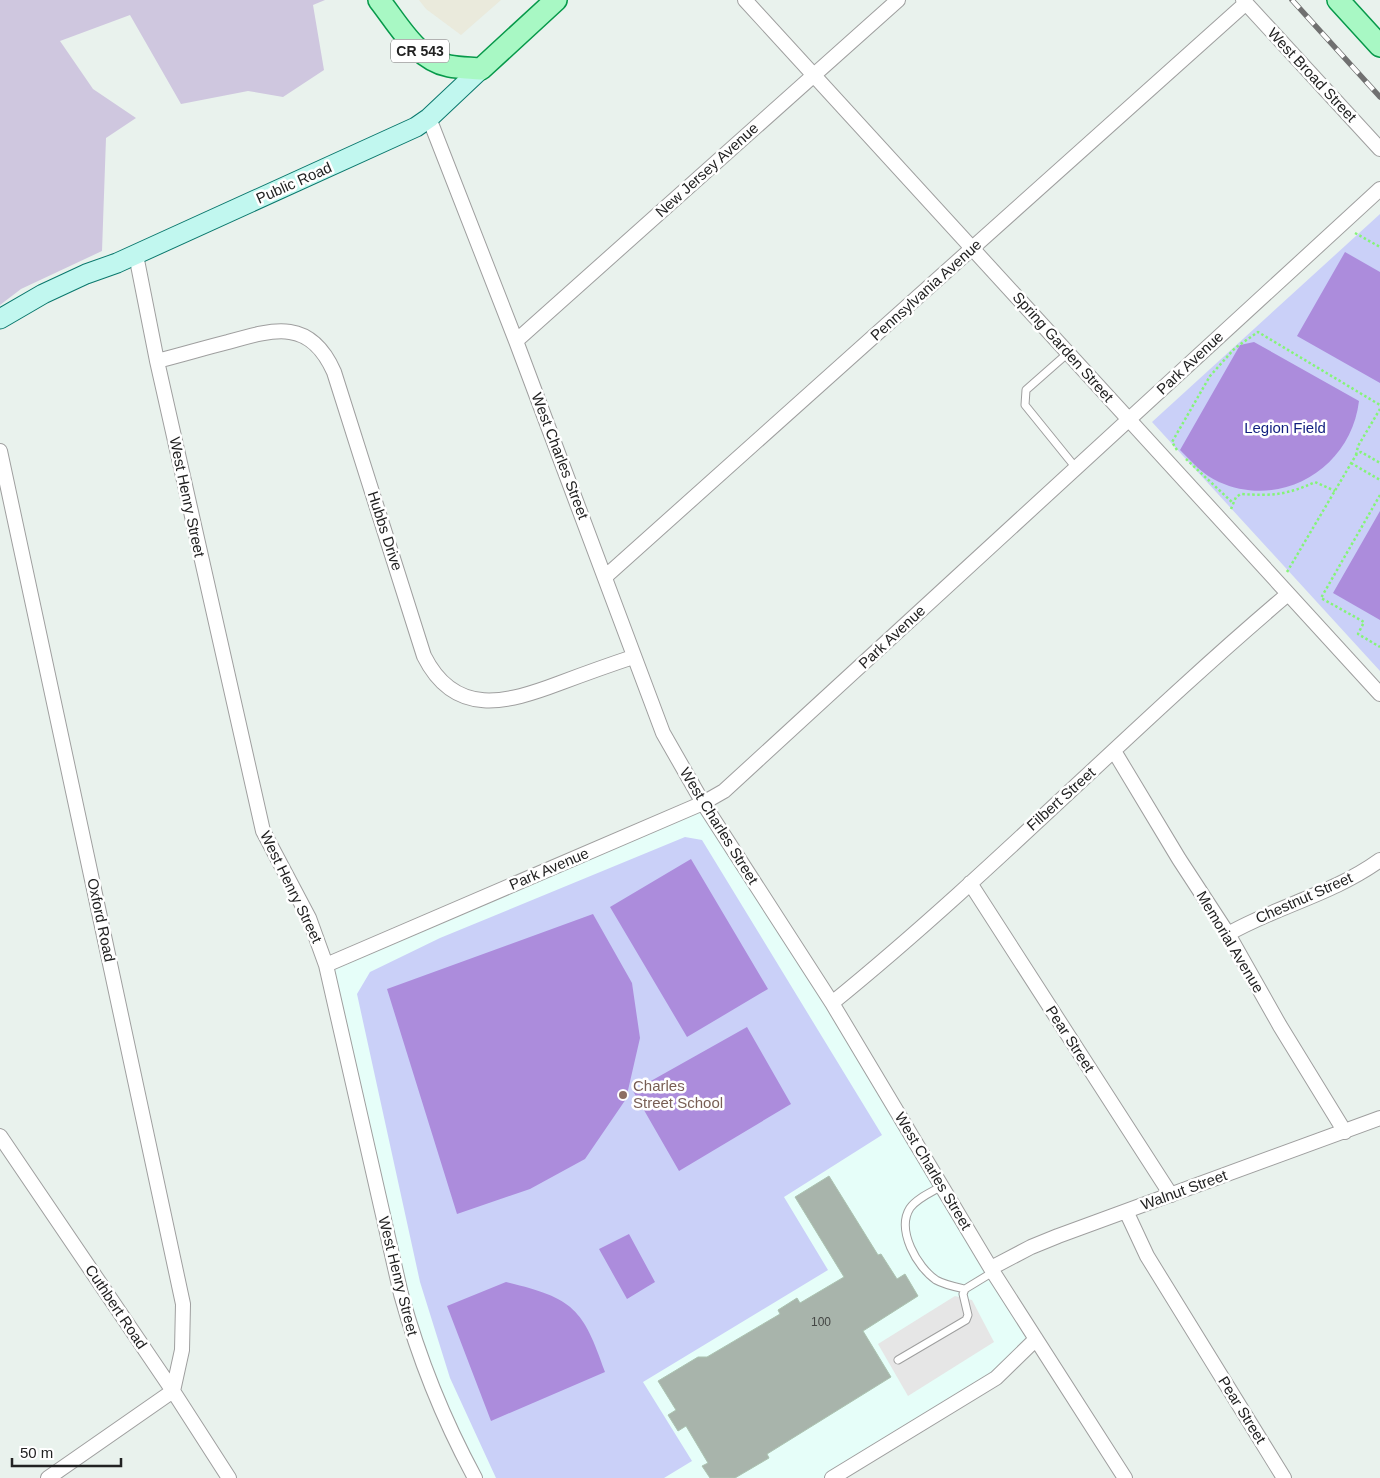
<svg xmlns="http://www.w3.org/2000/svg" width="1380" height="1478" viewBox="0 0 1380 1478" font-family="Helvetica,sans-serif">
	<rect width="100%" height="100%" fill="#e9f2ed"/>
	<path fill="#eaeadc" d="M419 0H501L461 35 426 9Z"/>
	<path fill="#e6fef9" d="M703 803 1036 1339 996 1378 832 1478H480L429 1383 326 965Z"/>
	<path fill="#cfc7df" d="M0 0H325L313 5 324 70 283 97 248 91 181 104 130 15 60 41 93 89 136 118 106 138 102 251 21 289 0 305Z"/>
	<path fill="#cad0f8" d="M1380 214V671L1152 422Z
		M685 837 702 840 882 1135 784 1197 828 1270 643 1382 692 1461 664 1478H496L450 1378 420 1282 357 994 370 972 440 938Z"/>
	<path fill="#ac8cdc" d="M1345 252 1380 272V383L1297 336Z
		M1254 342 1359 401C1351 468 1282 510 1219 482 1203 475 1192 462 1180 450L1240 345Z
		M1380 511V620L1333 593Z
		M691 859 768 989 687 1037 610 907Z
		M593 914 632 983 640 1038 626 1099 585 1159 530 1189 457 1214 387 989Z
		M747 1027 791 1104 679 1171 633 1091Z
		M629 1234 655 1282 627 1299 599 1249Z
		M506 1282C573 1298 583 1308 605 1372L491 1421 447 1306Z"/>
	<path fill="#e6e6e6" d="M955 1296 972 1300 994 1342 908 1396 878 1344Z"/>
	<path fill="#a8b4ab" stroke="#acc3b1" d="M829 1176 878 1255 881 1254 897 1279 905 1274 918 1296 863 1331 891 1377 767 1454 769 1458 735 1478H710L702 1466 708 1463 686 1426 678 1431 668 1415 676 1410 658 1381 698 1357H707L780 1314 778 1310 797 1298 800 1303 844 1277 795 1197Z"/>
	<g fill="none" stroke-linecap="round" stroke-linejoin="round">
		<defs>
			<path id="lane" d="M1068 353 1026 390 1025 405 1076 468
				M942 1186C932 1192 917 1198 910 1208 896 1230 917 1267 936 1280 945 1285 956 1287 965 1289
				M898 1360 966 1320 968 1315 963 1294 965 1289 993 1272"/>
			<path id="street" d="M745 0 1380 694
				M1243 0 1380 149
				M429 118 516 341 663 733 703 803 832 1003 993 1272 1125 1478
				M136 255 157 361 263 831 309 918 326 965 401 1294C419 1359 443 1419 475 1478
				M516 341 898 0
				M157 361C181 355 204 348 228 342 274 329 310 318 334 372L424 656C455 718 507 703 560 683 584 674 609 665 633 657
				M0 451 183 1304 182 1350 173 1391 48 1478
				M605 577 1246 3
				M1114 751 1179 859 1228 934 1280 1026 1345 1132
				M970 883 1171 1195
				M1228 934C1277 906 1333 894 1380 860
				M326 965 703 803 724 791 1380 189
				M832 1003C991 874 1132 726 1288 594
				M0 1136 173 1391 229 1478
				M1126 1211 1147 1256 1284 1478
				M991 1268 1031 1247 1058 1236 1380 1118
				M832 1478 996 1378 1036 1339"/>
			<path id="secondary" d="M0 319 43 294 86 274 117 263 416 127 429 118 481 69"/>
			<path id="primary" d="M379 0C398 24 417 60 449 66 459 68 470 68 481 69L556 0
				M1338 0 1380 46"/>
		</defs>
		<use href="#lane" stroke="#9f9f9f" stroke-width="9"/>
		<use href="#street" stroke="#9f9f9f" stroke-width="16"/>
		<use href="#secondary" stroke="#0a786d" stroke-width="21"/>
		<use href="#primary" stroke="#07994a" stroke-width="24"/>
		<path stroke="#85f478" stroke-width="2.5" stroke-dasharray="2.5 2.5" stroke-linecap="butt" d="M1355 233 1380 247
			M1177 450 1172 442 1210 376 1235 348 1258 332 1380 405
			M1356 455 1358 446 1380 409
			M1186 459 1233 503
			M1351 463 1380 480
			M1380 495 1321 598 1364 622 1358 634 1380 647
			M1231 509 1236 497 1241 494C1272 496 1287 495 1315 482L1335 491
			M1287 572 1356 455 1361 452 1380 463"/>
		<use href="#lane" stroke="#fff" stroke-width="7"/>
		<use href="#street" stroke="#fff" stroke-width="14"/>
		<use href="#secondary" stroke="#c1f7ef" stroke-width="19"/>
		<use href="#primary" stroke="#a8f8c4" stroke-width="21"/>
		<defs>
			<path id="rail" d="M1292 0 1380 97"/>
		</defs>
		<use href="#rail" stroke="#707070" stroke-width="5.5"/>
		<use href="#rail" stroke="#fff" stroke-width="4" stroke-dasharray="11" stroke-linecap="butt"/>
	</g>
	<circle fill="#8d6e63" stroke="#fff" stroke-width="2" cx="623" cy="1095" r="5"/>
	<g text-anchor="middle" stroke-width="5" stroke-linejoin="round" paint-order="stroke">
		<g font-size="12" fill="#444644">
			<text x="821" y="1326">100</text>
		</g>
		<rect fill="#fff" stroke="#646464" stroke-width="1" x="391" y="39.5" width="58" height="23" rx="4"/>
		<g font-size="14" font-weight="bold" fill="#222">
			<text x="420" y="56">CR 543</text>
		</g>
		<g font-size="15" fill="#222" stroke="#fff">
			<text transform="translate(1312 75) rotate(47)" y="5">West Broad Street</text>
			<text transform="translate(707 170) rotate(-42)" y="5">New Jersey Avenue</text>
			<text transform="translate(294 183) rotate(-24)" y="5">Public Road</text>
			<text transform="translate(926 290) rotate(-42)" y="5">Pennsylvania Avenue</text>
			<text transform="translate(1063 347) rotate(48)" y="5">Spring Garden Street</text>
			<text transform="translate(1190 363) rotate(-43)" y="5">Park Avenue</text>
			<text transform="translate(560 456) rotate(69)" y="5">West Charles Street</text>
			<text transform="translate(187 497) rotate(78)" y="5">West Henry Street</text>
			<text transform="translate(385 531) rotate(72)" y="5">Hubbs Drive</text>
			<text transform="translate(892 637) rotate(-43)" y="5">Park Avenue</text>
			<text transform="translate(1061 799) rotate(-42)" y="5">Filbert Street</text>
			<text transform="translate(719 826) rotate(58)" y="5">West Charles Street</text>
			<text transform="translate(549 869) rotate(-23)" y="5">Park Avenue</text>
			<text transform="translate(291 887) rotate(64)" y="5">West Henry Street</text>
			<text transform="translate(1304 898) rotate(-24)" y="5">Chestnut Street</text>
			<text transform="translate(101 920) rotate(78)" y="5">Oxford Road</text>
			<text transform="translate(1230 942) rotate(59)" y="5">Memorial Avenue</text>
			<text transform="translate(1070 1039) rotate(57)" y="5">Pear Street</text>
			<text transform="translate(933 1171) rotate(59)" y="5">West Charles Street</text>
			<text transform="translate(1184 1190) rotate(-20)" y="5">Walnut Street</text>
			<text transform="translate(398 1276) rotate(76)" y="5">West Henry Street</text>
			<text transform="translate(116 1307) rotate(56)" y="5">Cuthbert Road</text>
			<text transform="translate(1242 1410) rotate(58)" y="5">Pear Street</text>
		</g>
		<g font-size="15" fill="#111f7f" stroke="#fff">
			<text x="1285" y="433">Legion Field</text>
		</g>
		<g font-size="15" fill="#785e54" stroke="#fff" text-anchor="start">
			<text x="633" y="1091">Charles<tspan x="633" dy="17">Street School</tspan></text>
		</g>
	</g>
	<path d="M12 1458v8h109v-8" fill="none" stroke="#222222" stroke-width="2.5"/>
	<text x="20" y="1458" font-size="15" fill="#222222" stroke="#ffffff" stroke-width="4" paint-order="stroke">50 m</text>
</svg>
